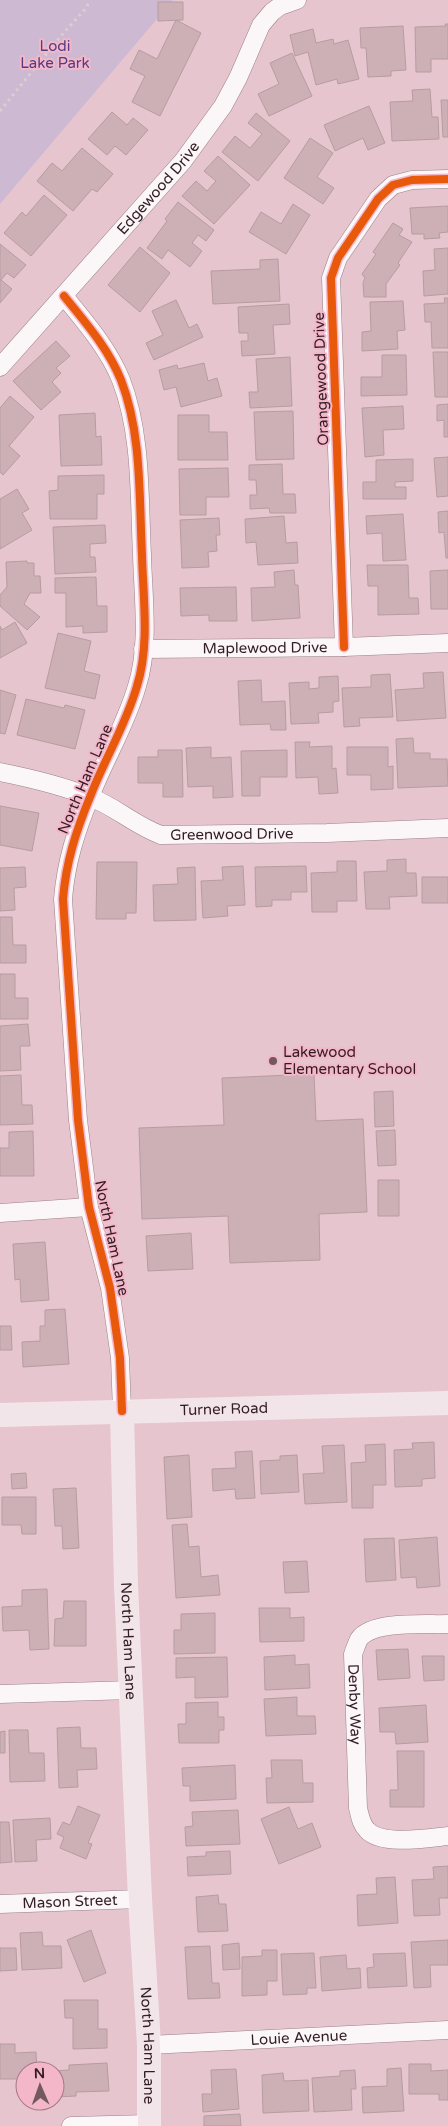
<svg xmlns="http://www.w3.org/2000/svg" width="448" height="2126" viewBox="0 0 448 2126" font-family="'Varela Round',sans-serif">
	<rect width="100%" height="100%" fill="#e6c5cf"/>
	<path fill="#cdb9d2" d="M0 0H173L0 204Z"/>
	<path fill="#ccb0b5" stroke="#b69ca1" d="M158 2H183V20L158 21Z
		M176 20 201 33 160 116 132 102 145 76 130 69 139 50 157 59Z
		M445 24H448V59H431V72H416L415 27 446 26Z
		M403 26 406 70 391 71V76L368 77 366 48H361L360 28Z
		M313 29 316 43 333 39 334 44 348 40 359 79 338 84 337 79 316 85 308 52 295 56 290 35Z
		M292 53 312 96 269 116 258 94 279 84 270 63Z
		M430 89 432 117H438L439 139 392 141 390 102 413 101 412 90Z
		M441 100H448V137H443Z
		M369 106 385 143 368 150 363 138 335 151 324 125Z
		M112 112 127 125 133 118 148 130 126 155 115 146 107 155 88 139Z
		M256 113 290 141 258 181 222 152 235 136 250 148 262 134 248 123Z
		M310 138 333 153 317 177 334 188 323 204 284 178Z
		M82 148 113 174 97 192 92 189 73 211 37 181 52 163 62 171Z
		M218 156 250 185 214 224 182 196 196 181 207 191 216 181 204 171Z
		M44 195 67 215 31 256 4 233 22 212 26 216Z
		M178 202 214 230 206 241 198 235 192 243 202 251 190 267 168 250 162 259 147 248 167 221 165 219Z
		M293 204 310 215 286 254 249 232 261 212 281 224Z
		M448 206V232L439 233 440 238 424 239V234H412L410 208Z
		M393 223 403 229 399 235 412 242 398 263 400 265 386 284V297H364L363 283 365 278 362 274 376 254 373 252Z
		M0 244 26 265 14 278 7 273 1 280 12 289 0 303Z
		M140 247 170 273 140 312 108 285Z
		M448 248V294L424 296 423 271 435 270 434 249Z
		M278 259 280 301 213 304 211 271 260 269V260Z
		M444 298H448V348H432L431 322H425L424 304 445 303Z
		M176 300 189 328 197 324 203 337 154 360 146 343 163 335 152 311Z
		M403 301 405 330 397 331 398 349 362 351V332L371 331 370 302Z
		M289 304 290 324 273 325 275 354 242 356 241 341H248V333H239L238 307Z
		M56 341 70 356 56 368 61 373 52 382 61 392 41 410 13 381Z
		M433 352H448V397H435Z
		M382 355H406L407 395 361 396V377H382Z
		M290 357 292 406 250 408 249 392H258L256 359Z
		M204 363 208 381 217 378 222 396 181 407 176 387 164 390 159 370 177 365 178 369Z
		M10 396 34 417 9 446 20 456 3 475 0 472V408Z
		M448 404V437H444V420L437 421V405Z
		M403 406 404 429 383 430 384 455 365 457 362 408Z
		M293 411 294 459 256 460 254 412Z
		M95 413 96 437 101 436 102 465 61 466 59 415Z
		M178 415H209V432H227L228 460H178Z
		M448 457V496L437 497 434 458Z
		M413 459V481L395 482V487H406V499H363V482H376V460Z
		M282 464 283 494H295L296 513H270L269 508 250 509V495H257L256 480H249V465Z
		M228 468 229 497H206V515H180L179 469Z
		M104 475V494H97V519H50L49 491 58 490V476Z
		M17 489 29 509 22 513 32 530 0 549V499Z
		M448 511V558H446L444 532 439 533 438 512Z
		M403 514 406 560 383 561 382 533 367 534 366 516Z
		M284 516 286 543 297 542 298 563 258 565 256 542 246 543 245 519Z
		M219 518 220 535H216L217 551 208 552 209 567 182 568 180 520Z
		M105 525 106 543 90 544V557H95L96 572 55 574 53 527Z
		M27 561V563H34V576H40L41 593H30L24 604 40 617 27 630 0 606V595L7 587 6 562Z
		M367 565H408L409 598H418L419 614 378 615V586H368Z
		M294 570 295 585H298L300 618 252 621 251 588 275 587 274 572Z
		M448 570V609H431L430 571Z
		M96 577 97 606H107V632L83 633V626L66 627V593H55V578Z
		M236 587 237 621H209V615L181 616 180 588Z
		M15 622 27 643 0 658V626L2 630Z
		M58 633 91 641 84 671 100 675 95 699 45 688Z
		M443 672 446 718 397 721 395 690 424 688 423 673Z
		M390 674 393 717 359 718 360 726 344 727 342 688 371 687V675Z
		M338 676 339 701 333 702V712L318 713 319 723 291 724 289 683 309 682V689L319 688V677Z
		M261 680 262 702 285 701 286 730H271L270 724 240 725 238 681Z
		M0 690 16 695 5 734 0 733Z
		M26 699 64 708 65 705 85 710 75 749 17 735Z
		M413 738 414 753H430V759H447L448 786 398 788 396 739Z
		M295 742H310L309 747 332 746V769L336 768 338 793 319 794 318 777 296 778Z
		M211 747V758L231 757 233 797 213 798V786L188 787 186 748Z
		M347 747H388V767L393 766V789L371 790V775H347Z
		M158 750H182L183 797H163V783H138V757H158Z
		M287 750V777H260V796H242L241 751Z
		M0 806 39 813 32 851 0 845Z
		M406 859V873H416L417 896 389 897 390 909H366L364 872 387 871V860Z
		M337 861H356L357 901H337V912H312L311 873 337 872Z
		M97 862H137L136 913H126V919H96Z
		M243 866 245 905 227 906 228 916 203 918 201 881 223 880 222 867Z
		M306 866 307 892H291V900H272V906L256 907 255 867Z
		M25 867 26 887 14 888 15 910 0 911V868Z
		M195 867 196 920 154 921 153 885 178 884 177 868Z
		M422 877H448V903H422Z
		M0 917H12L13 945H26V963H0Z
		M0 974H15V998H28V1019H0Z
		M28 1024 30 1046H20L21 1070 0 1071V1026Z
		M314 1074 316 1121 363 1119 367 1212 319 1214 320 1260 230 1263 228 1216 142 1219 139 1128 224 1125 222 1078Z
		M21 1075 22 1105H32L33 1124 0 1125V1076Z
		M393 1091 394 1126 375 1127 374 1092Z
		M395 1130 396 1165 378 1166 376 1131Z
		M33 1131 34 1176H0V1148H9V1132Z
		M378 1180H399V1216H378Z
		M191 1233 193 1269 148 1271 146 1236Z
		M45 1242 49 1300 21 1302 20 1279 15 1280 13 1244Z
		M65 1309 69 1364 23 1367 22 1342 40 1341V1326H45V1310Z
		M0 1326H11L12 1350H0Z
		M434 1442 435 1478 422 1479V1486L395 1487 394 1450 413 1449 412 1443Z
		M385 1444 386 1485H373V1508H352L351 1463 366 1462 365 1445Z
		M344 1445 347 1502 305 1504 303 1474 324 1473 322 1446Z
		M252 1451 255 1498 236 1499 235 1489 213 1491 212 1469 236 1468 235 1452Z
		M189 1455 192 1517 167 1519 164 1457Z
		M297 1455 299 1492 261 1494 260 1461 280 1460V1456Z
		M26 1473 27 1488 12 1489 11 1474Z
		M76 1488 79 1548 63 1549 62 1526H55L53 1489Z
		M2 1497H36V1534H22L21 1525H2Z
		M187 1524 189 1547 199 1546 201 1577 218 1575 220 1595 176 1598 172 1525Z
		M437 1537 440 1586 417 1588 416 1577 401 1578 399 1540Z
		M394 1538 396 1580 366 1582 364 1539Z
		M307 1561 309 1592 285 1593 283 1562Z
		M47 1589 49 1649 30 1650 29 1630 3 1631 2 1607 22 1606V1590Z
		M64 1601H86V1646H54L55 1619 63 1618Z
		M259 1608H290V1618L304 1617V1641L260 1642Z
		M215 1613V1653L174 1654V1630H181V1614Z
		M408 1649 410 1678 378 1680 376 1650Z
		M295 1655V1665L309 1664 310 1688 265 1690 264 1657Z
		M422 1656H444V1680L424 1681Z
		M227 1657 228 1697 195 1698V1677L176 1678V1658Z
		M297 1697V1716H315L316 1734 266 1736 264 1699Z
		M218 1702V1717H224V1730H219V1743H179L178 1724H186V1703Z
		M426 1705 428 1742 396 1744 395 1732H380L379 1708Z
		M80 1727 81 1748H96L97 1769 77 1770 78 1787 59 1788 57 1728Z
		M9 1730H28L29 1753H44L45 1781 10 1782Z
		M5 1731V1753H0V1732Z
		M397 1751H424V1807H390V1790H398Z
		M271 1760H302L303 1783H313V1802L267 1803 266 1778H272Z
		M235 1765 236 1799 190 1801V1786H183L182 1768Z
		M78 1806 100 1815 88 1843 92 1844 86 1859 60 1848 64 1837 57 1834 63 1822 70 1825Z
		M289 1807 298 1829 312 1823 321 1847 279 1864 261 1819Z
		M238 1810 240 1844 186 1846 185 1827 193 1826 192 1812Z
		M50 1818 51 1839 36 1840 37 1861 15 1862 13 1820Z
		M0 1822H9L12 1862 0 1863Z
		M230 1851 231 1874 188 1876 187 1857 206 1856V1852Z
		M448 1866V1898H439L440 1915 414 1916 412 1880 434 1879 433 1867Z
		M395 1877 398 1923 358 1926 357 1895 377 1894 376 1878Z
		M218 1895 219 1904H226L228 1931 198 1932 196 1897Z
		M91 1930 106 1973 84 1982 67 1940Z
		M42 1932 43 1946H61L62 1968 22 1970 20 1933Z
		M448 1940V1965H430L431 1987 414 1988 411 1942Z
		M239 1943 240 1969 223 1970 222 1945Z
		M210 1946 212 1983H219L220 1998 188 1999 185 1947Z
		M0 1948H16L17 1970 0 1971Z
		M262 1950H277V1981H267V1995L242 1996V1957L262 1956Z
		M314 1953 316 1988H307V1994L283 1995 281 1954Z
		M405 1953 407 1986 368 1988 367 1968 374 1967 373 1954Z
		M346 1955 347 1969 360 1968 361 1988 322 1991 320 1957Z
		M64 2000H98V2029H107V2048L73 2049V2018H65Z
		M0 2044H15V2053L36 2052 37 2071H25V2079H0Z
		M107 2063 109 2091 76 2092V2096L55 2097V2071H51L69 2070V2065Z
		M409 2064H431V2071L448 2070V2100H439V2094H409Z
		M401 2068 404 2111 363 2113 362 2087 387 2086V2069Z
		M236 2069 239 2109 203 2112 202 2094H212L211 2070Z
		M355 2070 356 2089H351L352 2110 314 2112 312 2078 340 2076V2071Z
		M283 2073 284 2081 308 2080 309 2111 263 2113 262 2075Z
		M240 2114 241 2126H204V2116Z"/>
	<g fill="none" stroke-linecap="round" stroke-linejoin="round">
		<defs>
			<g id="minor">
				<path d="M64 296C85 322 108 348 121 380 142 434 139 497 142 555 143 597 150 645 137 686 126 725 104 760 90 797 76 831 66 862 63 899L78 1120 89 1207 110 1288 120 1358 122 1411"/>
				<path id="s1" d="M0 367 183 161 223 106 238 78 261 25 272 12 280 6 297 0"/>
				<path d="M344 647 331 278 338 258 378 199 393 185 412 180 448 179"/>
				<path id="s2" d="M143 649 344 647 448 643"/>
				<path id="s3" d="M0 772C30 778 61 785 90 797 116 807 134 825 161 835L327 833 448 828"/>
				<path d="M0 1213 89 1207"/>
				<path id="s4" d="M448 1624C426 1625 373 1620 359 1639 357 1643 355 1649 353 1654L358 1808C360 1816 361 1824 367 1830 381 1846 428 1838 448 1836"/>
				<path d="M0 1694 132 1690"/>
				<path id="s5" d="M0 1904 140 1899"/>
				<path id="s6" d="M149 2045 448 2030"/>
				<path d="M71 2126 149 2124"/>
			</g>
			<g id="major">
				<path id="s7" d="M122 1411 126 1585 140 1899 149 2045V2126"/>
				<path id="s8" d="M0 1415 448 1403"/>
			</g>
		</defs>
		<use href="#minor" stroke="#9a8189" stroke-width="19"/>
		<use href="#major" stroke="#f4e5e9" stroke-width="24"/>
		<path stroke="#dacfd2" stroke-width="3" stroke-dasharray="2.5 4" stroke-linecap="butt" d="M0 111 60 37 87 7 89 0"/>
		<use href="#minor" stroke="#fbf6f8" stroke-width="18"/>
		<use href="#major" stroke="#f2e5e9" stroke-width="22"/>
		<defs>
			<path id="cycleway" d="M64 296C85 322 108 348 121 380 142 434 139 497 142 555 143 597 150 645 137 686 126 725 104 760 90 797 76 831 66 862 63 899L78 1120 89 1207 110 1288 120 1358 122 1411
				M344 647 331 278 338 258 378 199 393 185 412 180 448 179"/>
		</defs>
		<use href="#cycleway" stroke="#f4b7ca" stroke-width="11"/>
		<use href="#cycleway" stroke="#e8590c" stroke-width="8"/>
	</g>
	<circle fill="#725860" stroke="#f4b7ca" stroke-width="2" cx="273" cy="1061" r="5"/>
	<g text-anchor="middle" stroke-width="4" stroke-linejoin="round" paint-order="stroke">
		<g font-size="15" fill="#553c82" stroke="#f4b7ca">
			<text x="55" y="51">Lodi<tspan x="55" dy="17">Lake Park</tspan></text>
		</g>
		<g font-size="15" fill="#331d25" stroke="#f4b7ca">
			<text dy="5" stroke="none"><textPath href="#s1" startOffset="239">Edgewood Drive</textPath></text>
			<text transform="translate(321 379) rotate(-92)" y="5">Orangewood Drive</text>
			<text dy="5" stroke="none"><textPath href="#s2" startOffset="122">Maplewood Drive</textPath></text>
			<text transform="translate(85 779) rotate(-67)" y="5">North Ham Lane</text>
			<text dy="5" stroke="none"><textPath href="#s3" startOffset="245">Greenwood Drive</textPath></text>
			<text transform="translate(112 1238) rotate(78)" y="5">North Ham Lane</text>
			<text dy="5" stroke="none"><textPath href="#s8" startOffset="224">Turner Road</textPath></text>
			<text dy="5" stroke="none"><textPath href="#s7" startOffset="230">North Ham Lane</textPath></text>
			<text dy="5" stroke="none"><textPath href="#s4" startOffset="159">Denby Way</textPath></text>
			<text dy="5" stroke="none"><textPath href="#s5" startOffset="70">Mason Street</textPath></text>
			<text dy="5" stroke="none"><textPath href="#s6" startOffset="150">Louie Avenue</textPath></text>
			<text dy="5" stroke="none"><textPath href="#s7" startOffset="635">North Ham Lane</textPath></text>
		</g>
		<g font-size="15" fill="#331d25" stroke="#f4b7ca" text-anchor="start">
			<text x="283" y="1057">Lakewood<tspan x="283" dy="17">Elementary School</tspan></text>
		</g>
	</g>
	<g transform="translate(40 2086) rotate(358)"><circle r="24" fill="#f4b7ca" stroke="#a77988"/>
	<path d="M0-4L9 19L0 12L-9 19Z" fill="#725860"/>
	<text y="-8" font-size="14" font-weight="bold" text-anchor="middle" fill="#331d25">N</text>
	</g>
</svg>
